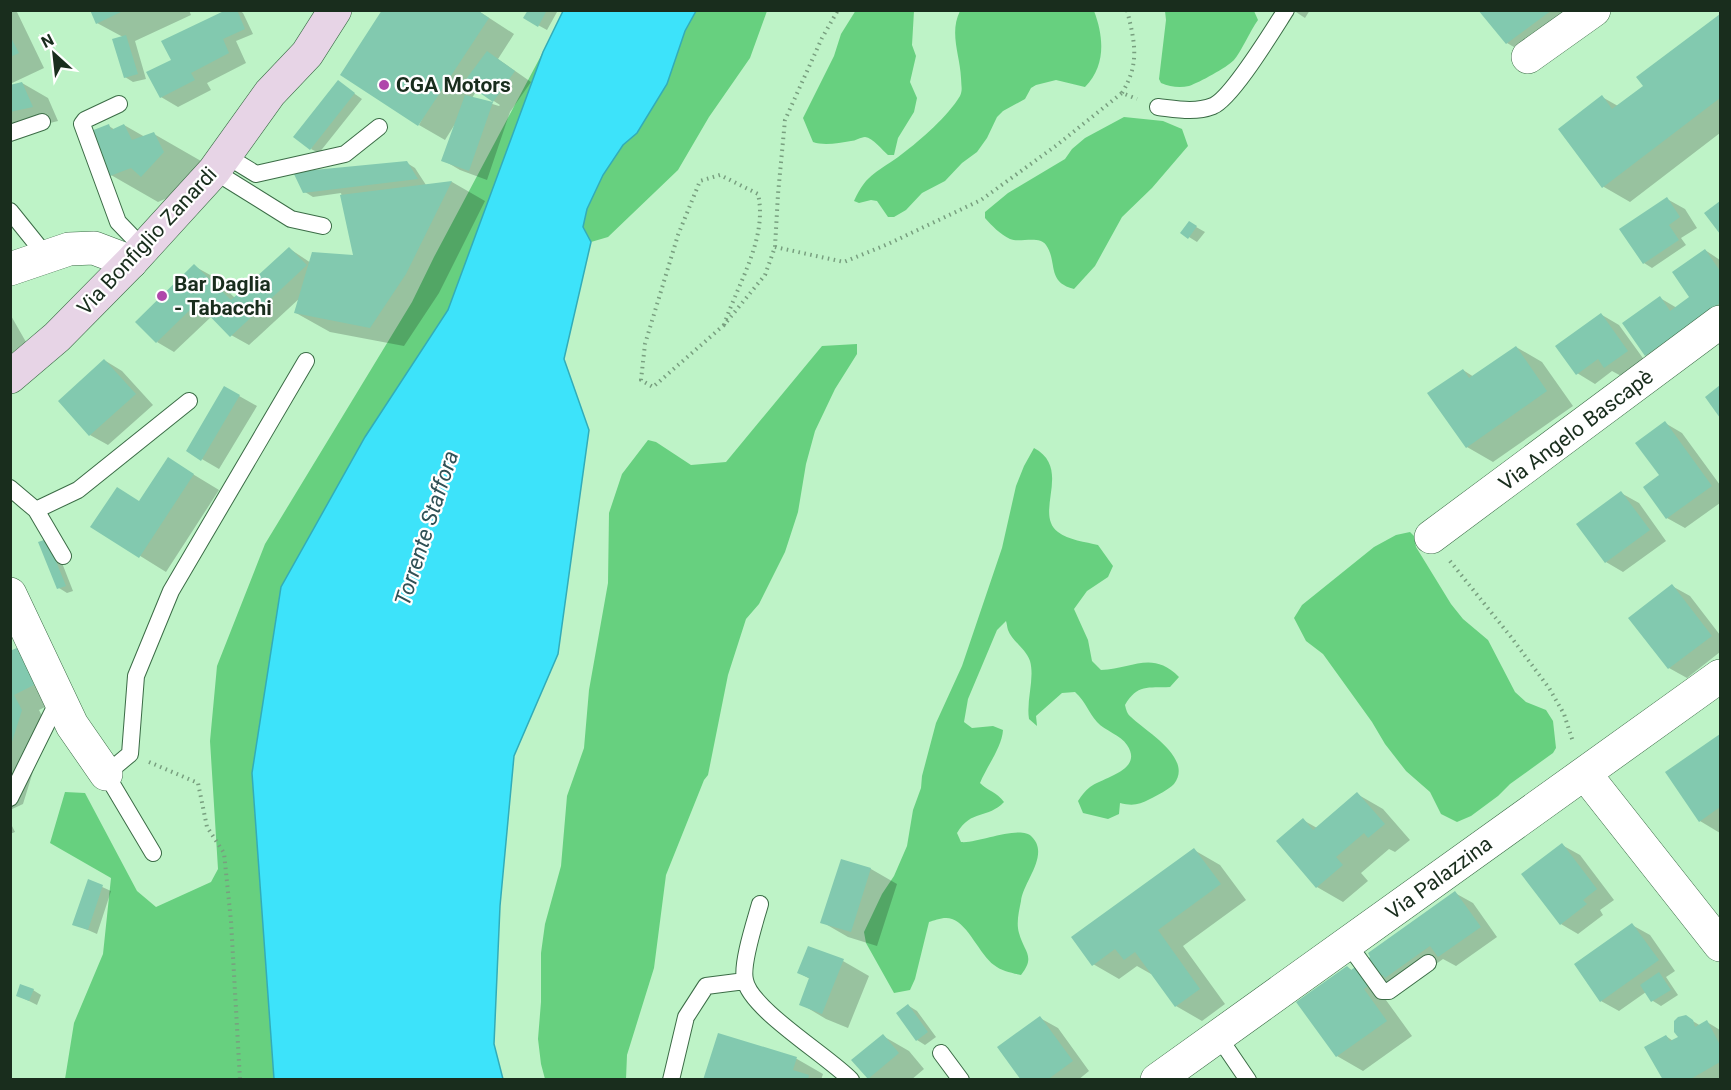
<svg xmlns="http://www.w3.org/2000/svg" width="1731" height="1090" viewBox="0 0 1731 1090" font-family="Roboto,sans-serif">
	<rect width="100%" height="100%" fill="#bef3c7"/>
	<path fill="#67d07f" d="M856 10 914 11 912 45 916 56 910 82 917 98 914 112 898 138 894 155H888C882 150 873 138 865 137 861 137 855 141 851 141 839 143 824 146 813 142L803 118 834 56 841 34Z
		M696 11H767L750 58 709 117 678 170 608 237 591 242 583 227 587 209 603 175 623 145 637 133 667 84 685 31Z
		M960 11H1094C1104 37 1106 66 1085 87L1056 80 1036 85 1031 88 1025 99 1003 111 997 117 987 138 977 152 962 163 945 181 922 193 906 210 894 217H888L877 201 871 200 859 203 854 201C867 172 879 172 902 154 921 140 948 116 960 96 963 90 961 84 961 78 960 55 949 33 960 11Z
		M1165 11H1254L1258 20C1250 31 1241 52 1234 60 1226 68 1200 82 1189 86 1180 88 1170 87 1161 83L1159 79 1166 20Z
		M543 52 448 310 365 437 281 587 252 773 274 1079H65L74 1023 103 954 111 878 50 843 65 792 85 793 137 891 156 907 211 882 218 869 210 741 217 666 265 544 412 302 434 257Z
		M1124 117 1163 121 1182 129 1188 146 1152 188 1122 217 1095 266 1074 289C1046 282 1058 262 1046 245 1040 235 1019 243 1010 239 1000 234 992 226 985 218V212L1008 193 1065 159 1072 149 1085 138Z
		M857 344V354L835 389 815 431 806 464 798 512 785 552 759 604 746 619 728 675 708 775 704 780 666 875 654 968 627 1055 626 1079H545L541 1064 538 1039 541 1002V953L545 924 561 866 567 796 584 748 589 690 608 583 609 513 622 474 648 440 656 442 691 465 726 462 822 346Z
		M1034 448C1073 469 1033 513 1058 532 1068 540 1086 542 1098 545L1113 566 1108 577 1087 591 1074 609 1088 640 1092 661 1101 670C1133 669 1152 650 1179 677L1170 687C1148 688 1137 684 1125 705 1126 709 1127 714 1131 717 1145 731 1194 758 1174 784 1168 790 1158 795 1150 799 1139 805 1132 806 1120 803L1119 814 1108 819 1083 813 1078 801C1082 795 1085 791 1090 787 1104 777 1144 770 1127 745 1121 735 1105 731 1097 722 1088 712 1086 702 1075 692L1062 693 1036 716 1037 726 1029 719C1026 700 1035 679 1030 661 1026 649 1012 641 1008 630 1007 627 1007 624 1006 621L997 630 968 699 964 722 972 728 993 726 1003 730C1002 747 987 766 980 783 988 791 997 792 1004 802 988 819 971 809 957 833L961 842C978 844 1020 824 1032 837 1050 855 1023 882 1021 901 1019 911 1016 923 1019 933 1024 952 1036 956 1021 975 1012 973 1001 971 994 965 980 955 968 924 952 919 945 916 935 920 929 922L915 979 910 990 894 993 866 943 864 932 882 894 894 876 907 846 913 810 921 788 922 776 936 723 962 666 1002 548 1016 486 1024 466Z
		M1410 532 1414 536 1416 547 1451 604 1463 619 1488 640 1515 692 1526 702 1546 710 1553 721 1556 748 1553 753 1510 784 1498 796 1471 816 1457 822 1441 814 1430 792 1406 771 1385 744 1372 722 1323 654 1306 641 1294 618 1302 605 1374 547 1396 535Z"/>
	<path fill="#3de3fa" stroke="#32acb8" stroke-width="1.5" d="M563 11H696L685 31 667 84 637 133 623 145 603 175 587 209 583 227 591 242 564 359 589 430 558 654 514 756 500 906 494 1044 503 1079H274L252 773 281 587 365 437 448 310 543 52Z"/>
	<path fill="#0003" fill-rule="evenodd" d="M10 10H16L44 68 10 84Z
		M92 10H189L191 15 135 41 146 79 133 82 125 77 123 37 97 23Z
		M230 10H239L243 13 253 34 236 41 246 63 207 83 211 90 178 107 161 97 173 60Z
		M477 10 514 34 498 59 531 82 510 112 487 180 460 170 443 160 455 124 445 140 419 125ZM477 90 500 105 499 106 472 98Z
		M530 10H554L557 12 547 30 525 18Z
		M1293 10H1310L1305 18Z
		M1480 10H1583L1533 58 1507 43Z
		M1720 16V133L1630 202 1604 187 1560 130 1602 97 1618 106 1645 86 1638 77Z
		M338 82 362 99 319 153 311 149Z
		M22 83 48 98 58 121 10 133V87Z
		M124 125 145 137 154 134 201 161 209 180 158 202 111 175 109 126 115 130Z
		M407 163 415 168 426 185 452 182 485 201 439 293 404 346 330 332 296 313 301 297 249 345 231 335 212 316 174 352 157 342 194 266 212 276 235 298 290 249 311 263 355 257 341 193 313 197 305 192Z
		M1667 199 1685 209 1697 228 1681 238 1686 245 1652 268 1644 263Z
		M1189 223 1205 232 1197 242 1189 237Z
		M1705 250 1720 260V325L1663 365 1646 355 1660 298 1677 308 1692 297Z
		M10 314 34 356 10 371Z
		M1602 315 1619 325 1645 361 1623 377 1612 371 1595 384 1577 373Z
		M1516 347 1542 362 1573 406 1493 462 1467 447 1463 370 1474 377Z
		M104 360 122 371 153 405 108 445 90 435Z
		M225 388 257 406 219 469 188 451Z
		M1665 423 1682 433 1720 485V503L1685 528 1667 518 1661 476Z
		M168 459 219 490 166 572 92 526 140 502Z
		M1621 493 1639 503 1666 541 1623 572 1606 562Z
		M46 541 55 545 73 591 67 593 59 588Z
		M1672 586 1690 596 1720 635V652L1687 678 1669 668Z
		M10 652 61 699 39 710 47 726 23 804 10 810Z
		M1720 735V833L1700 821 1667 772Z
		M1357 794 1383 809 1410 840 1395 852 1389 849 1361 873 1368 881 1343 902 1317 887 1303 820 1317 828Z
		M10 822 15 832 10 834Z
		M1562 845 1580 855 1614 900 1600 910 1603 915 1578 934 1561 924Z
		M1194 850 1220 865 1246 900 1183 946 1225 1004 1202 1021 1176 1006 1153 973 1151 974 1137 966 1119 979 1093 964Z
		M842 860 871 869 897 884 877 946 848 937 822 922Z
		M89 881 111 891 97 934 74 924Z
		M1455 893 1473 903 1497 937 1456 966 1443 959 1404 987 1378 989 1412 1036 1363 1071 1337 1056 1347 967 1353 971Z
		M1632 925 1650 935 1675 971 1666 977 1678 995 1661 1006 1653 1001 1646 992 1619 1011 1601 1001Z
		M843 961 869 976 848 1028 826 1019 801 1004 810 979 799 973Z
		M33 990 41 995 37 1005 17 995Z
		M909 1006 917 1011 936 1037 925 1045 917 1040Z
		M1686 1017 1701 1026 1707 1022 1720 1030V1080H1665L1666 1036 1673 1041 1680 1037 1675 1031V1021Z
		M1040 1018 1058 1028 1089 1071 1078 1080H1023Z
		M719 1035 797 1059 823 1074 821 1080H705Z
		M883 1036 909 1051 924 1069 911 1080 869 1078Z"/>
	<path fill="#82c9af" d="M90 10H125L96 24Z
		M226 10H237L245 29 223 39 229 53 191 73 195 80 160 98 146 72 171 60 161 41Z
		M382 10H477L489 18 418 126 340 75Z
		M528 10H547L538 27 523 18Z
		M1478 10H1552L1506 44Z
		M1720 14V98L1602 188 1558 129 1602 95 1612 109 1643 86 1636 77Z
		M126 35 138 74 124 78 112 39Z
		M10 36 19 53 10 57Z
		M487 51 515 71 493 102 464 82Z
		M338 80 355 93 310 150 293 137Z
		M22 82 33 107 10 112V85Z
		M465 95 493 102 469 171 441 161Z
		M109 124 111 130 124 124 132 140 154 132 164 152 141 177 131 168 110 176 91 131Z
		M407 161 418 179 303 193 293 172Z
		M452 181 406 274 370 328 294 313 312 252 353 255 340 195Z
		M1667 197 1680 217 1669 225 1679 240 1643 264 1619 229Z
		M1720 201V234L1704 213Z
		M1189 221 1197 226 1188 239 1180 233Z
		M289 247 307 265 230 337 197 303 156 343 135 322 194 264 231 300Z
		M1705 249 1720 271V303L1645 356 1622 323 1660 296 1670 311 1689 297 1672 272Z
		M1601 313 1628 351 1604 368 1598 359 1576 375 1555 346Z
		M1516 346 1547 391 1466 448 1427 393 1463 369 1469 378Z
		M104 359 136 394 89 436 58 401Z
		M1720 385V418L1705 397Z
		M224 386 240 395 201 461 186 451Z
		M1665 421 1712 486 1666 519 1643 487 1659 475 1635 443Z
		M168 457 194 474 139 558 90 527 117 487 139 501Z
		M1621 491 1650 530 1605 563 1576 524Z
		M47 539 66 586 57 589 38 542Z
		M1672 584 1712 636 1668 669 1628 618Z
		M21 646 36 684 14 695 22 710 11 745 10 651Z
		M1720 734V807L1699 822 1665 772Z
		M1357 792 1385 824 1368 838 1364 833 1336 857 1343 865 1316 888 1276 841 1303 818 1313 830Z
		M1562 843 1597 889 1583 900 1587 904 1560 925 1521 874Z
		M1194 848 1221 884 1158 930 1200 989 1175 1007 1135 952 1124 960 1115 949 1092 966 1071 937Z
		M841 859 871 868 851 932 820 923Z
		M88 879 103 885 88 930 72 925Z
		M1455 891 1481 927 1438 957 1430 946 1385 978 1383 975 1364 989 1387 1021 1336 1057 1296 1002 1347 966 1351 970 1370 957 1368 953Z
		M1632 923 1659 960 1600 1002 1574 964Z
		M808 946 844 959 822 1014 799 1005 809 978 797 973Z
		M1659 972 1671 990 1651 1002 1640 985Z
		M20 984 34 989 29 1001 16 996Z
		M908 1004 928 1032 916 1041 896 1013Z
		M1686 1015 1693 1020 1695 1027 1707 1020 1720 1045V1062L1689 1080H1663L1644 1047 1666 1035 1670 1041 1678 1037 1674 1032V1021L1678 1017Z
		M1040 1016 1073 1061 1047 1080H1021L997 1047Z
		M718 1033 797 1057 793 1070 809 1075 808 1080H703Z
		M883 1034 899 1053 868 1079 851 1060Z"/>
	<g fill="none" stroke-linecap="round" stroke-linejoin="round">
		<defs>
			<path id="lane" d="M119 104 85 120 82 124 118 222 144 249
				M1158 107C1176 109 1195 113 1213 106 1232 98 1273 30 1286 10
				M10 133 42 122
				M225 155 256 174 345 154 379 127
				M214 171 291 219 323 226
				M10 211 47 257
				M10 488 36 510 63 556
				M36 510 78 490 189 401
				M10 798 59 699
				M153 853 106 774 130 754 136 676 171 591 306 361
				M760 904C755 922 741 964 745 980 750 1009 828 1056 851 1080
				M1348 944 1382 991H1389L1428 963
				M1218 1036 1248 1080
				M941 1053 961 1080
				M671 1080 686 1017 706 986 745 981"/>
			<path id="street" d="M1528 57 1594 10
				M10 269 69 249 94 248 131 262
				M1431 537 1720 322
				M10 594 72 725 106 774
				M1585 774 1720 945
				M1157 1080 1720 676"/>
			<path id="secondary" d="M10 377 57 337 131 262 214 171 270 93 307 54 335 10"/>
		</defs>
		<use href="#lane" stroke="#3b6c46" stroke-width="18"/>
		<use href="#street" stroke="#3b6c46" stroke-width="34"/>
		<use href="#secondary" stroke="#3b6c46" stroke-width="34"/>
		<path stroke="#789f7f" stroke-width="4" stroke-dasharray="1.5 4.5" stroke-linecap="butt" d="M1122 93C1140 63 1135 43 1127 10
			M775 247 844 262 888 244 981 200 1057 145 1122 93 1137 99
			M724 325C738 283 768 238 758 194L720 175 700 181 678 235 645 344 641 380 653 387 724 325 765 275 775 247 778 194 785 120 822 38 838 10
			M1450 561 1511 637 1549 688 1564 714 1573 742
			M149 762 198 783 207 827 224 853 231 921 240 1080"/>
		<use href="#lane" stroke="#fff" stroke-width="16"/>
		<use href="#street" stroke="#fff" stroke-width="33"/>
		<use href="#secondary" stroke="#e7d4e6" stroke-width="33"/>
	</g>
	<g fill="#b048ab" stroke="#fff" stroke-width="2">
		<circle cx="384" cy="85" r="6"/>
		<circle cx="162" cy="296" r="6"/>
	</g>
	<g text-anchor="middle" stroke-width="4.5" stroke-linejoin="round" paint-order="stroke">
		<g font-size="21" font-weight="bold" fill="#192d1d" stroke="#fff" text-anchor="start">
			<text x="396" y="92">CGA Motors</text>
			<text x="174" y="291">Bar Daglia<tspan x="174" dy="24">- Tabacchi</tspan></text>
		</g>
		<g font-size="21" fill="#192d1d" stroke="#fff">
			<text transform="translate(147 241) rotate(-47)" y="7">Via Bonfiglio Zanardi</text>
			<text transform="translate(1576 430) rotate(-37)" y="7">Via Angelo Bascapè</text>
			<text transform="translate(1439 878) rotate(-36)" y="7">Via Palazzina</text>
		</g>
		<g font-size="22" font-style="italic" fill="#305156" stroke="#fff">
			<text transform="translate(426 528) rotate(-72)" y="8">Torrente Staffora</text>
		</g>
	</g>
	<rect width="1731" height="1090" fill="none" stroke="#192d1d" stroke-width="24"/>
	<g transform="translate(54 54) rotate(333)" stroke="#ffffff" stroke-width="4.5" paint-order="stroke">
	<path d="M0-4.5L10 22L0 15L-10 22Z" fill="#192d1d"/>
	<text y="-9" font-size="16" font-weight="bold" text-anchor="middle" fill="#192d1d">N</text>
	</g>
</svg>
